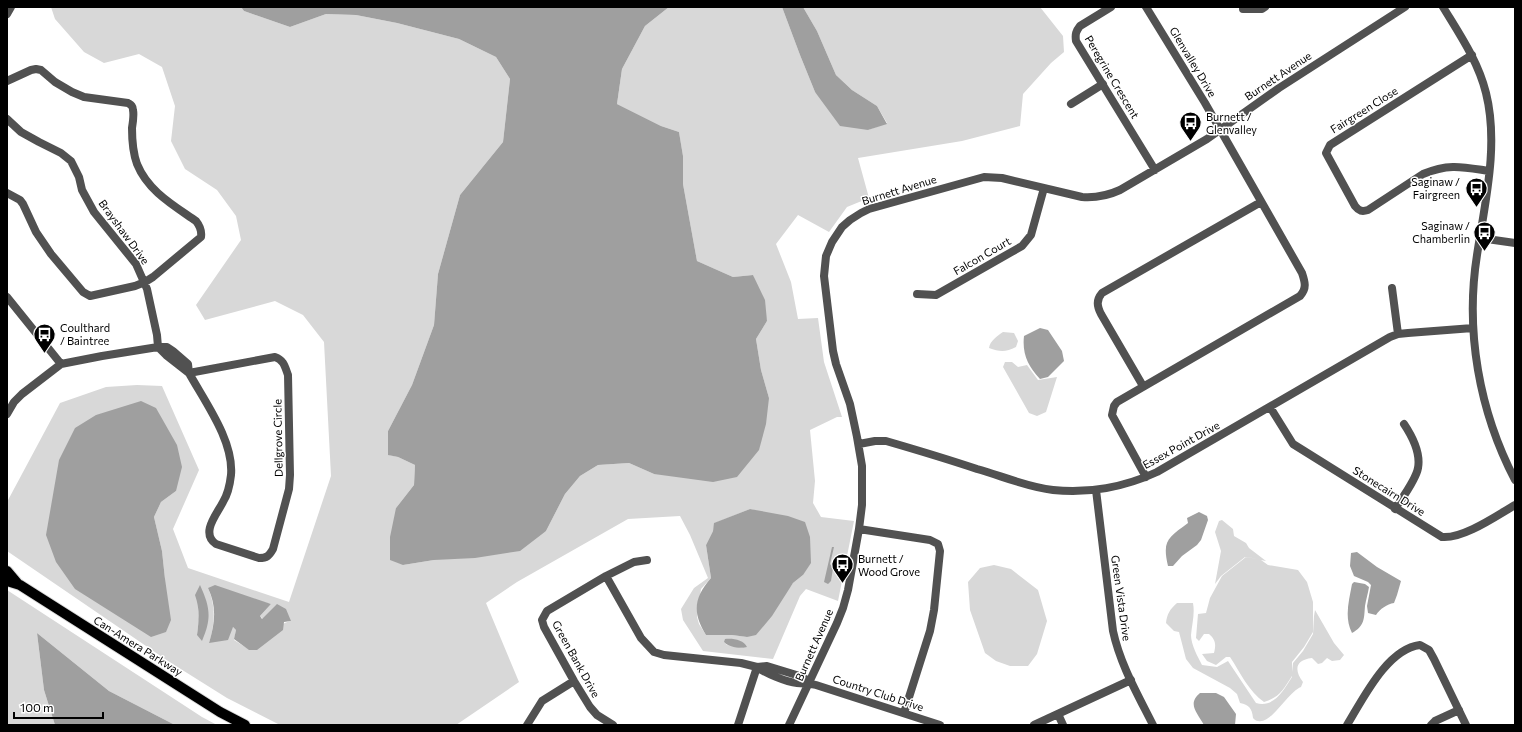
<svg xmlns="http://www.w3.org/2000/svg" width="1522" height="732" viewBox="0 0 1522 732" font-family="Commissioner,sans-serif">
	<rect width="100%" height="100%" fill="#fff"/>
	<path fill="#d8d8d8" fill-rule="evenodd" d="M51 7H241L244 11 290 27 326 14 356 15 397 23 459 39 496 57 510 79 503 142 460 195 438 274 434 325 412 385 388 431 389 455 398 457 415 465 414 485 396 508 403 565 434 560 546 531 565 494 580 476 598 465 629 463 654 474 769 398 761 370 756 339 767 321 753 275 733 277 697 261 683 184V156L679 132 661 126 617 104 622 69 645 26 669 7H782L800 55 815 92 868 130 887 123 877 106 852 90 836 75 817 31 803 7H1040L1063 36 1064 52 1051 63 1023 94 1020 126 962 141 858 158 869 198 847 207 829 232 798 215 776 244 791 282 798 319 818 318 824 362 842 417H837L810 430 815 481 813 503 821 517 854 521 838 601 806 589 800 596 773 659 703 651 683 620 681 609 694 588 708 578 690 535 680 516 628 519 517 582 486 603 519 682 456 725H280L227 698 168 661 7 551V502L60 403 106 387 137 385 162 386 199 470 173 529 188 568 289 602 331 476 324 342 303 315 275 301 205 320 196 305 241 240 236 216 217 190 185 169 171 141 175 106 162 67 139 54 104 63 84 52 55 19ZM59 460 176 491 161 502 154 517 162 551 165 579ZM750 509 766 513 803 575 793 583 782 598 747 637 732 635H706L699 624 697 617 701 589 711 578 706 545 713 531 715 523ZM208 588 271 604 260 616 263 619 291 621C273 624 268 648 250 650L234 640 236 630 233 627 209 643C215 624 216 606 208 588ZM198 604 206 631 197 634 199 619ZM724 642H741L743 648 727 645Z
		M1003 332 1014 333 1018 341 1016 347C1006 352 1000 352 989 348 990 341 997 336 1003 332Z
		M1005 362H1012L1018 367 1027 365 1038 380 1057 377 1046 412 1037 416 1029 413 1003 367Z
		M1222 520 1233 529 1234 536 1246 543 1249 548 1266 561 1261 560 1268 565 1298 570 1307 582 1313 602V632L1304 647 1292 662V672L1293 663 1303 651 1313 634 1314 616 1315 610 1334 643 1344 655 1340 660 1332 661 1327 658 1322 663 1318 664 1312 658C1295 660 1294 670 1303 682L1301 687C1288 692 1271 725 1258 721 1256 721 1254 719 1253 718 1252 708 1249 705 1240 703L1237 694 1230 688 1193 668 1186 659 1179 632 1174 631 1166 623C1167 614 1170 609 1177 603H1193C1195 614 1192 624 1191 635 1191 645 1198 657 1202 665L1217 667 1228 661 1256 703C1274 708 1283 691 1292 677V676C1283 690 1280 697 1264 702 1249 692 1240 672 1230 657H1226L1216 665 1207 661 1202 654 1214 653C1216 645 1216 640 1209 634H1204L1199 641 1196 638 1198 614 1206 613 1210 598 1222 576 1246 557 1259 559 1245 557 1221 576 1215 584 1221 551 1215 532 1219 521Z
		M994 565 1011 569 1038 590 1047 621 1037 654 1028 666H1010L996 661 985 653 970 610 968 582 980 568Z
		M7 590 202 717 217 725H175L109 691 37 633 44 690 55 725H7Z"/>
	<path fill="#9f9f9f" d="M241 7H669L645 26 622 69 617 104 661 126 679 132 683 156V184L697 261 733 277 753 275 765 300 767 321 756 339 761 370 769 398 766 424 759 450 737 477 713 482 654 474 629 463 598 465 580 476 565 494 546 531 520 551 475 558 434 560 403 565 390 560V537L396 508 414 485 415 465 398 457 388 455V431L412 385 434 325 438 274 460 195 503 142 510 79 496 57 459 39 397 23 356 15 326 14 290 27 244 11Z
		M782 7H803L817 31 836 75 852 90 877 106 887 124 868 130 840 126 815 92 800 55Z
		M1040 328 1048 330 1062 351 1064 361 1048 377 1040 379C1028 366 1022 354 1024 336Z
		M141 401 156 408 177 445 182 467 176 491 161 502 154 517 162 551 165 579 171 620 166 632 151 637 75 589 56 562 46 535 59 460 75 428 96 415Z
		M750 509 788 516 805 522 810 537 811 563 803 575 793 583 772 616 756 635 747 637 732 635H706C692 612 694 598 711 578L706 545 713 531 714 523Z
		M1199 512 1207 516 1208 520 1201 540 1197 545 1182 556 1173 566H1168C1162 540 1168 538 1188 523L1187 518Z
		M832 547H834L830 564 833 568 831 581 828 584 824 582Z
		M1357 552 1377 567 1401 581 1397 595 1394 603C1387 604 1380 609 1376 615L1368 613 1367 606 1371 585 1368 582 1354 576 1350 566 1351 553Z
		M1354 582 1365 584 1369 587C1368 593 1366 600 1365 606 1364 618 1365 626 1352 633 1344 617 1349 601 1352 584Z
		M200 585C210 607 212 618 202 641L197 635C199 620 200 609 195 595Z
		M215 585 271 604 260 616 262 619 277 604 286 609 291 621 284 622 283 630 257 650H249L234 639 236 630 233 627 228 640 209 643C215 623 217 607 208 588Z
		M37 633 109 691 175 725H55L44 690Z
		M725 639C733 638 744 640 747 647 741 649 728 647 724 642Z
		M1200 693H1216L1224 697 1236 714 1235 725H1204C1197 712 1187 704 1200 693Z"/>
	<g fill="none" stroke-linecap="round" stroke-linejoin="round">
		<defs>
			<path id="major" d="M7 571 18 584
				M7 581 20 585 220 712 245 725"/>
		</defs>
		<use href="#major" stroke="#dbdbdb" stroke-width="12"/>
		<path stroke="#515151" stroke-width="8" d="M1111 7 1080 26C1076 31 1075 34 1076 41L1155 170
			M1443 7C1460 35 1478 61 1486 93 1499 145 1485 202 1477 255 1465 331 1479 411 1515 480
			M1243 9H1262L1265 7
			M7 14 11 7
			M1472 55 1330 145 1326 153 1355 206C1359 211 1362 212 1368 210L1423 174C1449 163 1463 167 1489 171
			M7 81 31 70 36 69 41 70 55 82 72 92 84 97 128 103C131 105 133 106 133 110 134 115 133 122 132 128 132 140 133 153 137 164 148 191 173 205 196 221 200 226 202 230 201 237L153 277 145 282 135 286 90 296 83 292 51 254 36 232 23 204 20 200 7 193
			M1071 104 1103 84
			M7 119 21 132 39 142 61 153 71 161 79 177 82 190 94 212 136 264 147 289 157 335 158 347
			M1480 238 1515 243
			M1392 288 1398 334
			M917 294 936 295 1022 246 1031 235 1044 188
			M7 297 61 364
			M158 347 166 355 189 373
			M1143 386 1101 314C1097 306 1096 300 1102 293L1261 202
			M1270 407 1293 444 1442 537C1463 539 1496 516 1515 505
			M7 414 14 402 22 394 61 364 102 356 158 347H167L173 351 188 364 189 373C205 402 234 441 231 475 230 484 228 494 223 502 217 514 200 533 216 544L259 558C267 558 269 556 273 549L289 489 290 475 288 375C285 367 284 360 275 357L189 373
			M859 444 875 441H886C917 450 947 459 977 469 1002 476 1027 487 1053 490 1088 494 1125 487 1157 472L1390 337 1398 334 1408 333 1473 328
			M1146 477 1112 415 1114 406 1117 402 1300 296C1307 288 1305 282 1302 273L1205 103 1146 7
			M1096 490 1113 631C1120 664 1138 695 1153 725
			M1395 509C1402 498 1416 480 1418 468 1421 452 1412 436 1404 424
			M859 529 930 540 938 544 940 551 934 610 930 631 904 713
			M606 576 641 638 654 652 664 655 741 663 757 667 767 666 803 677 810 683
			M757 667C765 673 786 682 797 683 804 684 809 683 816 685L940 725
			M1058 714 1063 725
			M527 725 542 701 574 681
			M613 725 597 715 590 707 574 681 544 627 542 620 547 611 606 576 634 562 647 560
			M738 725 757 667
			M789 725 837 623 843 608 848 590 859 529 862 505V466L857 437 850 404 836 364 833 351 824 276 826 256 832 242 842 227 850 220 861 213 869 209 984 177 1002 178 1082 197C1096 198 1107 196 1120 190L1207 139 1279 88 1405 7
			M1034 725 1131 680
			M1347 725C1363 699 1387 649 1420 645L1429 650 1434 659 1466 725
			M1431 725 1435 721 1459 710"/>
		<use href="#major" stroke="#000" stroke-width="10"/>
	</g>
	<defs>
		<symbol id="bus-pin" viewBox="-11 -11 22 30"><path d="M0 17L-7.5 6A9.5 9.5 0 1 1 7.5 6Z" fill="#000" stroke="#fff"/><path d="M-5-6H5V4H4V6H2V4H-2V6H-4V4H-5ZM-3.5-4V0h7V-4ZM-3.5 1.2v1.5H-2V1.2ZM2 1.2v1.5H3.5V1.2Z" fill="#fff"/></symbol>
	</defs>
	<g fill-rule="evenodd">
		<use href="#bus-pin" x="1178" y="110" width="25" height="34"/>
		<use href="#bus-pin" x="1464" y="176" width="25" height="34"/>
		<use href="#bus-pin" x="1472" y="220" width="25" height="34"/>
		<use href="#bus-pin" x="32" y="322" width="25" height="34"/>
		<use href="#bus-pin" x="830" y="552" width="25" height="34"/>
	</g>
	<g text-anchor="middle" stroke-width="3" stroke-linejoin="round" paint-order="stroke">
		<g font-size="11" fill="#000" stroke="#fff">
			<text transform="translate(1193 62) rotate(59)" y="4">Glenvalley Drive</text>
			<text transform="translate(1278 76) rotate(-34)" y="4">Burnett Avenue</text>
			<text transform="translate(1112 77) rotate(59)" y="4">Peregrine Crescent</text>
			<text transform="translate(1364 110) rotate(-32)" y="4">Fairgreen Close</text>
			<text transform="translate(899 190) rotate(-17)" y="4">Burnett Avenue</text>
			<text transform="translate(124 232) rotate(54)" y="4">Brayshaw Drive</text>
			<text transform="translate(982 256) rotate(-30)" y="4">Falcon Court</text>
			<text transform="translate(278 438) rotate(-91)" y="4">Dellgrove Circle</text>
			<text transform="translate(1181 445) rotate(-29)" y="4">Essex Point Drive</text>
			<text transform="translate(1389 491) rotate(32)" y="4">Stonecairn Drive</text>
			<text transform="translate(1121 598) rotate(82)" y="4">Green Vista Drive</text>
			<text transform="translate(814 645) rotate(-66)" y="4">Burnett Avenue</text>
			<text transform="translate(138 646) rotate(32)" y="4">Can-Amera Parkway</text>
			<text transform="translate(576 659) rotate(61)" y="4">Green Bank Drive</text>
			<text transform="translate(878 693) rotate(18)" y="4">Country Club Drive</text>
		</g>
		<g font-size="11" fill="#000" stroke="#fff" text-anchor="start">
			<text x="1206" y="121">Burnett /<tspan x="1206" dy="13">Glenvalley</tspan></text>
			<text x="1460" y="186" text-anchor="end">Saginaw /<tspan x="1460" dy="13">Fairgreen</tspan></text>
			<text x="1470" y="230" text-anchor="end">Saginaw /<tspan x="1470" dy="13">Chamberlin</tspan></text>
			<text x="60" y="332">Coulthard<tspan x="60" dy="13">/ Baintree</tspan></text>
			<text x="858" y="563">Burnett /<tspan x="858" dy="13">Wood Grove</tspan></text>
		</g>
	</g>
	<rect width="1522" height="732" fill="none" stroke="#000000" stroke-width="16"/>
	<path d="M14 712v6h89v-6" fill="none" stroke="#000000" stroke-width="2"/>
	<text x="20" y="712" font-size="12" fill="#000000" stroke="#ffffff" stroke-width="3" paint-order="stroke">100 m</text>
</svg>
